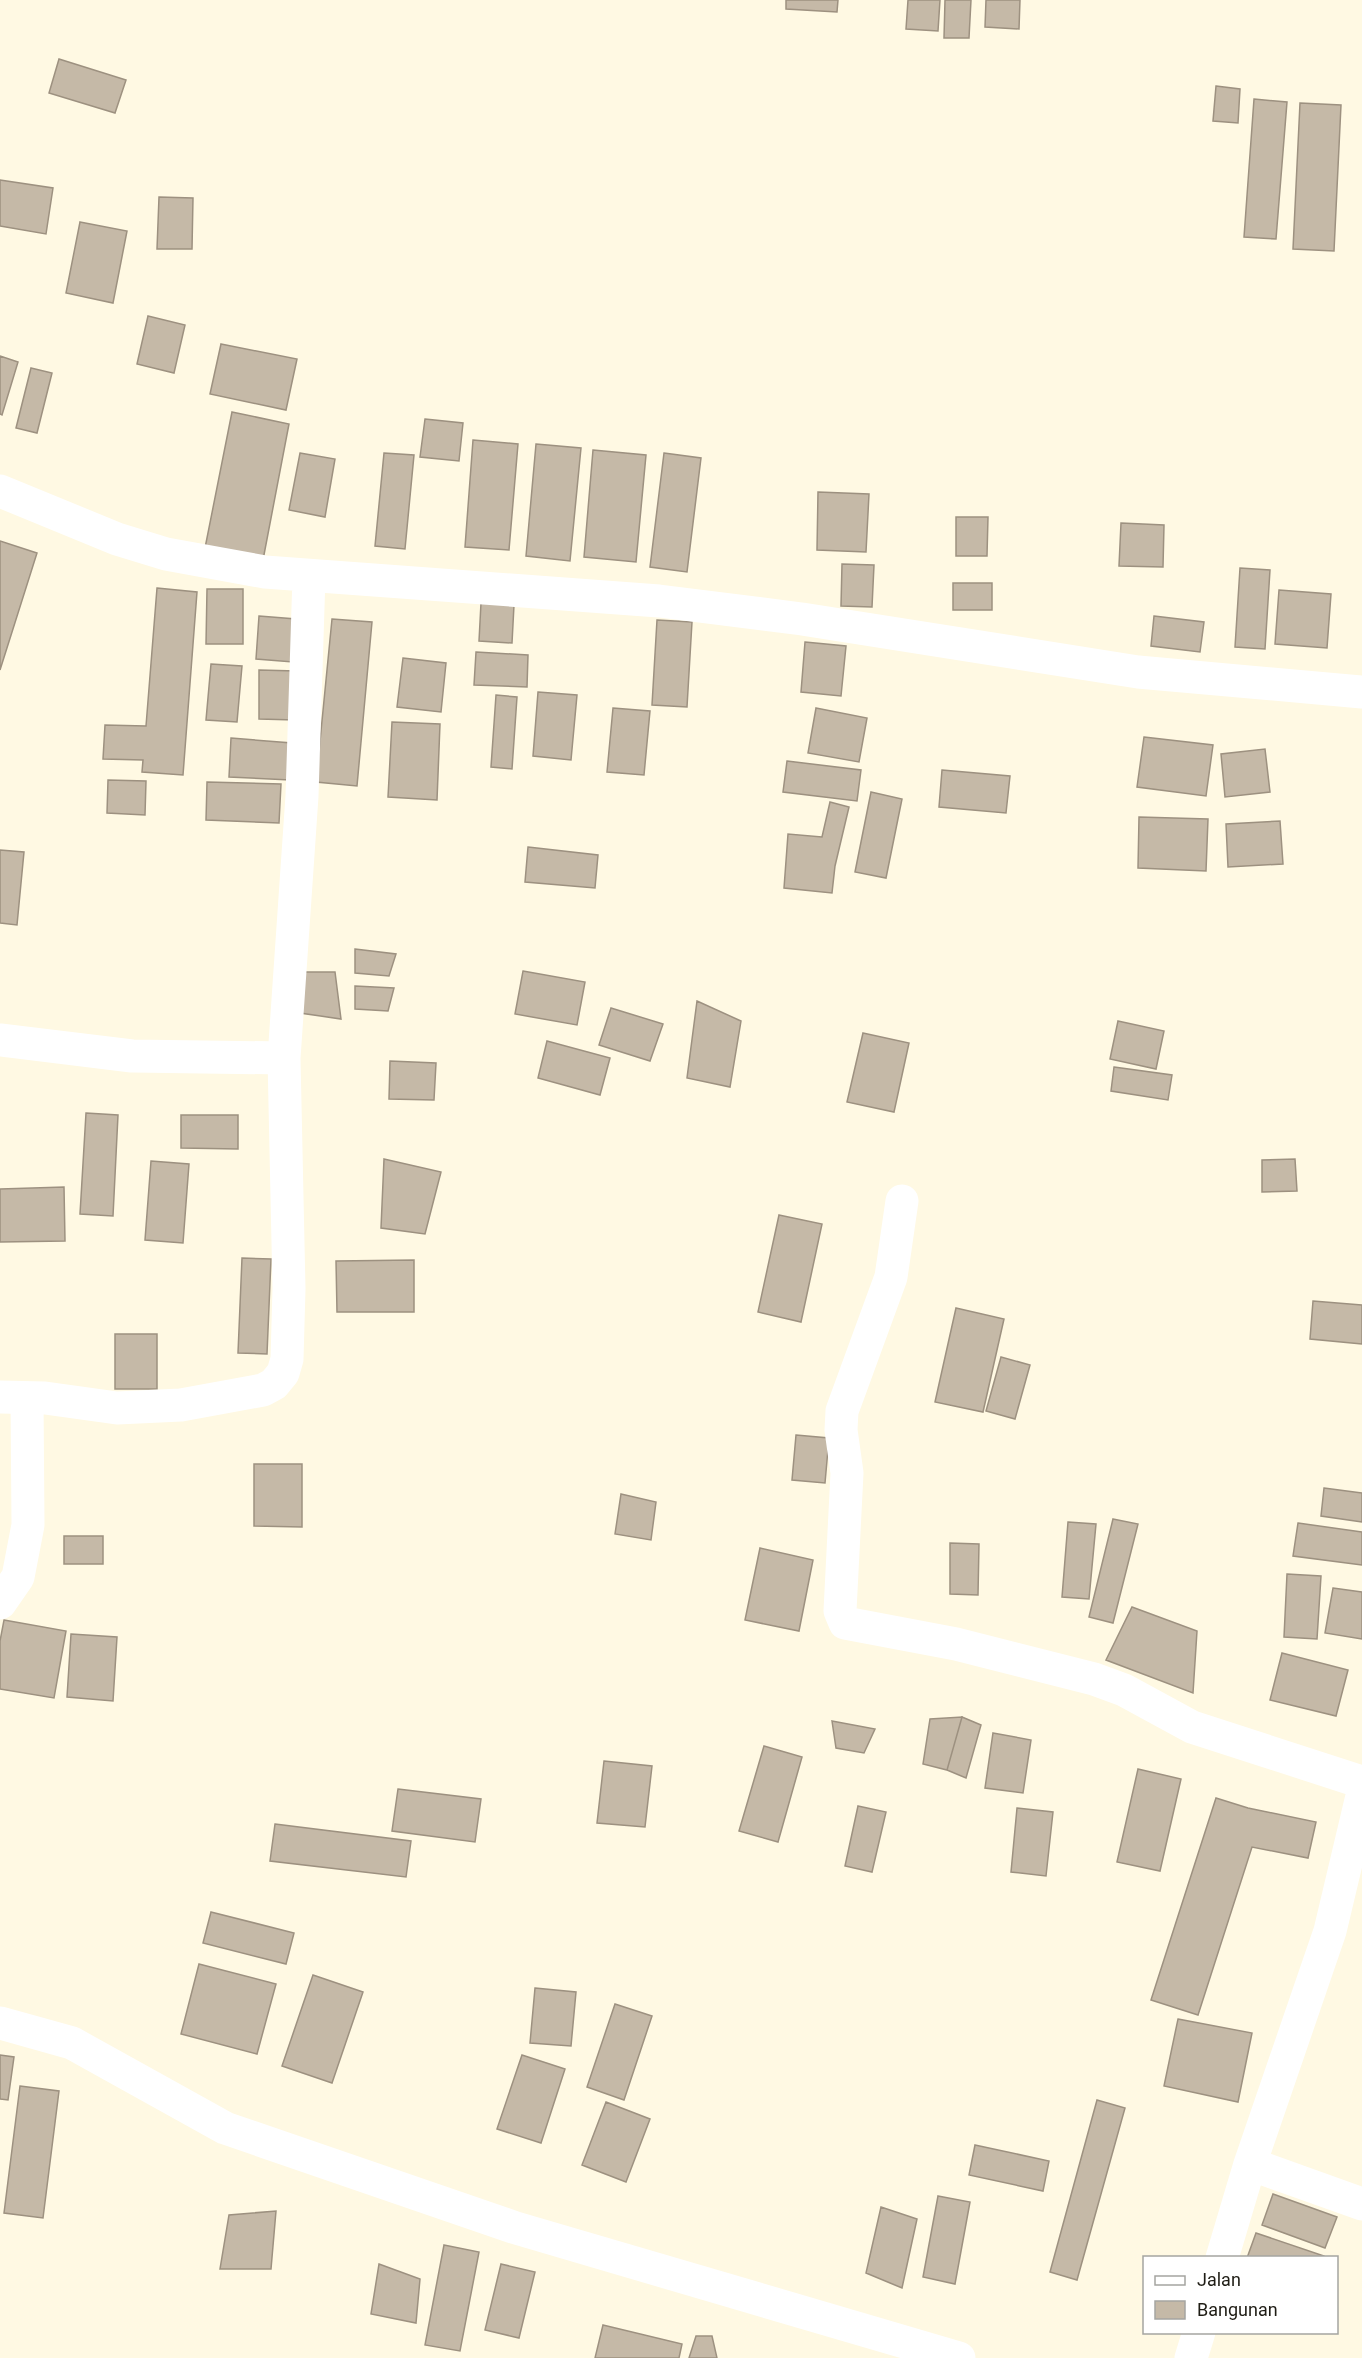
<svg xmlns="http://www.w3.org/2000/svg" width="1362" height="2358" viewBox="0 0 1362 2358" font-family="Roboto,sans-serif">
	<rect width="100%" height="100%" fill="#fff9e3"/>
	<path fill="#c5b9a7" stroke="#9d9180" stroke-width="1.5" d="M786 0H838L837 12 786 9Z
		M908 0H940L938 31 906 29Z
		M945 0H971L969 38H944Z
		M986 0H1020L1019 29 985 27Z
		M59 59 126 80 115 113 49 93Z
		M1216 86 1240 89 1238 123 1213 121Z
		M1254 99 1287 102 1276 239 1244 237Z
		M1300 103 1341 105 1334 251 1293 249Z
		M0 180 53 188 46 234 0 226Z
		M159 197 193 198 192 249H157Z
		M80 222 127 231 113 303 66 293Z
		M148 316 185 325 174 373 137 364Z
		M221 344 297 359 286 410 210 394Z
		M0 356 18 362 2 415 0 414Z
		M31 368 52 373 37 433 16 428Z
		M232 412 289 424 263 560 205 548Z
		M425 419 463 423 459 461 420 457Z
		M473 440 518 444 509 550 465 547Z
		M536 444 581 448 570 561 526 556Z
		M593 450 646 455 636 562 584 557Z
		M300 453 335 459 325 517 289 510Z
		M384 453 414 455 405 549 375 546Z
		M664 453 701 458 687 572 650 567Z
		M818 492 869 494 866 552 817 550Z
		M956 517H988L987 556H956Z
		M1121 523 1164 525 1163 567 1119 566Z
		M0 541 37 553 0 670Z
		M842 564 874 565 872 607 841 606Z
		M1240 568 1270 570 1265 649 1235 647Z
		M953 583H992V610H953Z
		M157 588 197 592 183 775 142 772 143 760 103 759 105 725 146 726Z
		M207 589H243V644H206Z
		M1279 590 1331 594 1327 648 1275 644Z
		M481 603 514 605 512 643 479 641Z
		M259 616 296 619 293 662 256 659Z
		M1154 616 1204 622 1200 652 1151 646Z
		M332 619 372 622 357 786 316 782Z
		M657 620 692 622 687 707 652 705Z
		M805 642 846 646 841 696 801 692Z
		M476 652 528 655 527 687 474 685Z
		M403 658 446 663 441 712 397 707Z
		M211 664 242 666 237 722 206 720Z
		M259 670 296 671 295 720 259 719Z
		M538 692 577 695 571 760 533 756Z
		M496 695 517 697 512 769 491 767Z
		M613 708 650 711 644 775 607 772Z
		M816 708 867 718 859 762 808 753Z
		M392 722 440 724 437 800 388 797Z
		M1144 737 1213 745 1206 796 1137 787Z
		M231 738 292 743 290 780 229 777Z
		M1265 749 1270 792 1225 797 1221 754Z
		M787 761 861 770 857 801 783 792Z
		M942 770 1010 776 1006 813 939 807Z
		M108 780 146 781 145 815 107 813Z
		M207 782 281 784 279 823 206 820Z
		M871 792 902 799 886 878 855 872Z
		M830 802 849 807 835 866 832 893 784 888 788 834 822 837Z
		M1139 817 1208 819 1206 871 1138 868Z
		M1280 821 1283 864 1228 867 1226 824Z
		M528 847 598 855 595 888 525 882Z
		M0 850 24 852 17 925 0 923Z
		M355 949 396 954 389 976 355 973Z
		M523 971 585 982 577 1025 515 1014Z
		M298 972H335L341 1019 300 1013Z
		M355 986 394 988 388 1011 355 1009Z
		M697 1001 741 1021 730 1087 687 1078Z
		M611 1008 663 1024 650 1061 599 1045Z
		M1118 1021 1164 1031 1156 1069 1110 1059Z
		M863 1033 909 1043 894 1112 847 1102Z
		M547 1041 610 1058 600 1095 538 1078Z
		M390 1061 436 1063 434 1100 389 1099Z
		M1114 1067 1172 1075 1168 1100 1111 1091Z
		M86 1113 118 1115 113 1216 80 1214Z
		M181 1115H238V1149L181 1148Z
		M384 1159 441 1172 425 1234 381 1228Z
		M1295 1159 1297 1191 1262 1192V1160Z
		M151 1161 189 1164 183 1243 145 1240Z
		M64 1187 65 1241 0 1242V1189Z
		M779 1215 822 1224 801 1322 758 1312Z
		M242 1258 271 1259 267 1354 238 1353Z
		M414 1260V1312H337L336 1261Z
		M1313 1301 1362 1305V1344L1310 1339Z
		M956 1308 1004 1319 983 1412 935 1402Z
		M115 1334H157V1389H115Z
		M1001 1357 1030 1365 1015 1419 986 1411Z
		M796 1435 829 1438 825 1483 792 1480Z
		M254 1464H302V1527L254 1526Z
		M1324 1488 1362 1493V1522L1321 1516Z
		M621 1494 656 1502 651 1540 615 1534Z
		M1113 1519 1138 1524 1113 1623 1089 1617Z
		M1068 1522 1096 1524 1089 1599 1062 1597Z
		M1298 1523 1362 1532V1565L1293 1556Z
		M64 1536H103V1564H64Z
		M950 1543 979 1544 978 1595 950 1594Z
		M760 1548 813 1560 799 1631 745 1620Z
		M1287 1574 1321 1576 1317 1639 1284 1637Z
		M1333 1588 1362 1592V1639L1325 1633Z
		M1132 1607 1197 1631 1193 1693 1106 1660Z
		M4 1620 66 1631 54 1698 0 1689V1641Z
		M71 1634 117 1637 113 1701 67 1697Z
		M1282 1653 1348 1670 1336 1716 1270 1700Z
		M962 1717 981 1725 966 1778 947 1770Z
		M962 1717 947 1770 923 1764 930 1719Z
		M832 1721 875 1729 864 1753 836 1748Z
		M993 1733 1031 1740 1023 1793 985 1788Z
		M764 1746 802 1757 778 1842 739 1831Z
		M604 1761 652 1766 645 1827 597 1823Z
		M1138 1769 1181 1779 1160 1871 1117 1862Z
		M398 1789 481 1799 475 1842 392 1831Z
		M1216 1798 1248 1808 1316 1822 1308 1858 1252 1847 1198 2015 1151 2000Z
		M858 1806 886 1812 872 1872 845 1866Z
		M1017 1808 1053 1812 1046 1876 1011 1872Z
		M275 1824 411 1841 406 1877 270 1861Z
		M211 1912 294 1933 286 1964 203 1943Z
		M199 1964 276 1984 257 2054 181 2034Z
		M313 1975 363 1992 332 2083 282 2066Z
		M535 1988 576 1992 571 2046 530 2043Z
		M615 2004 652 2016 624 2100 587 2087Z
		M1178 2019 1252 2033 1238 2102 1164 2086Z
		M0 2055 14 2057 8 2100 0 2099Z
		M522 2055 565 2069 541 2143 497 2129Z
		M20 2086 59 2091 43 2218 4 2213Z
		M1097 2100 1125 2108 1077 2280 1050 2272Z
		M606 2102 650 2119 626 2182 582 2165Z
		M975 2145 1049 2161 1043 2191 969 2175Z
		M1273 2194 1337 2217 1325 2248 1262 2225Z
		M938 2196 970 2202 955 2284 923 2277Z
		M881 2207 917 2219 902 2288 866 2273Z
		M276 2211 271 2269H220L229 2215Z
		M1256 2233 1324 2256V2258H1247Z
		M444 2245 479 2252 460 2351 425 2345Z
		M379 2264 420 2279 416 2323 371 2314Z
		M501 2264 535 2272 519 2338 485 2330Z
		M603 2325 682 2344 679 2358H595Z
		M696 2336H712L717 2358H689Z"/>
	<g fill="none" stroke-linecap="round" stroke-linejoin="round">
		<path stroke="#fff" stroke-width="33" d="M0 491 117 539 166 554 265 572 659 601 802 619 1138 672 1362 692
			M0 1040 132 1056 284 1058
			M902 1201 891 1277 842 1411 841 1430 847 1473 840 1611 845 1623 956 1644 1094 1679 1124 1690 1192 1727 1362 1782
			M0 1397 45 1398 117 1408 181 1405 263 1390 274 1384 283 1373 287 1359 289 1289 284 1058 302 796 309 576
			M0 1603 18 1577 28 1525 27 1398
			M0 2023 72 2043 225 2128 516 2228 959 2358
			M1250 2164 1362 2204
			M1222 2258 1250 2164 1330 1931 1362 1796
			M1191 2358 1199 2332"/>
	</g>
	<rect x="1143" y="2256" width="195" height="78" fill="#ffffff" stroke="#a5a5a1" stroke-width="1.5"/>
	<rect x="1155" y="2276" width="30" height="9" fill="#ffffff" stroke="#a5a5a1" stroke-width="1.5"/>
	<text x="1197" y="2286" font-size="18" fill="#1f1d15">Jalan</text>
	<rect x="1155" y="2301" width="30" height="18" fill="#c5b9a7" stroke="#a5a5a1" stroke-width="1.5"/>
	<text x="1197" y="2316" font-size="18" fill="#1f1d15">Bangunan</text>
</svg>
